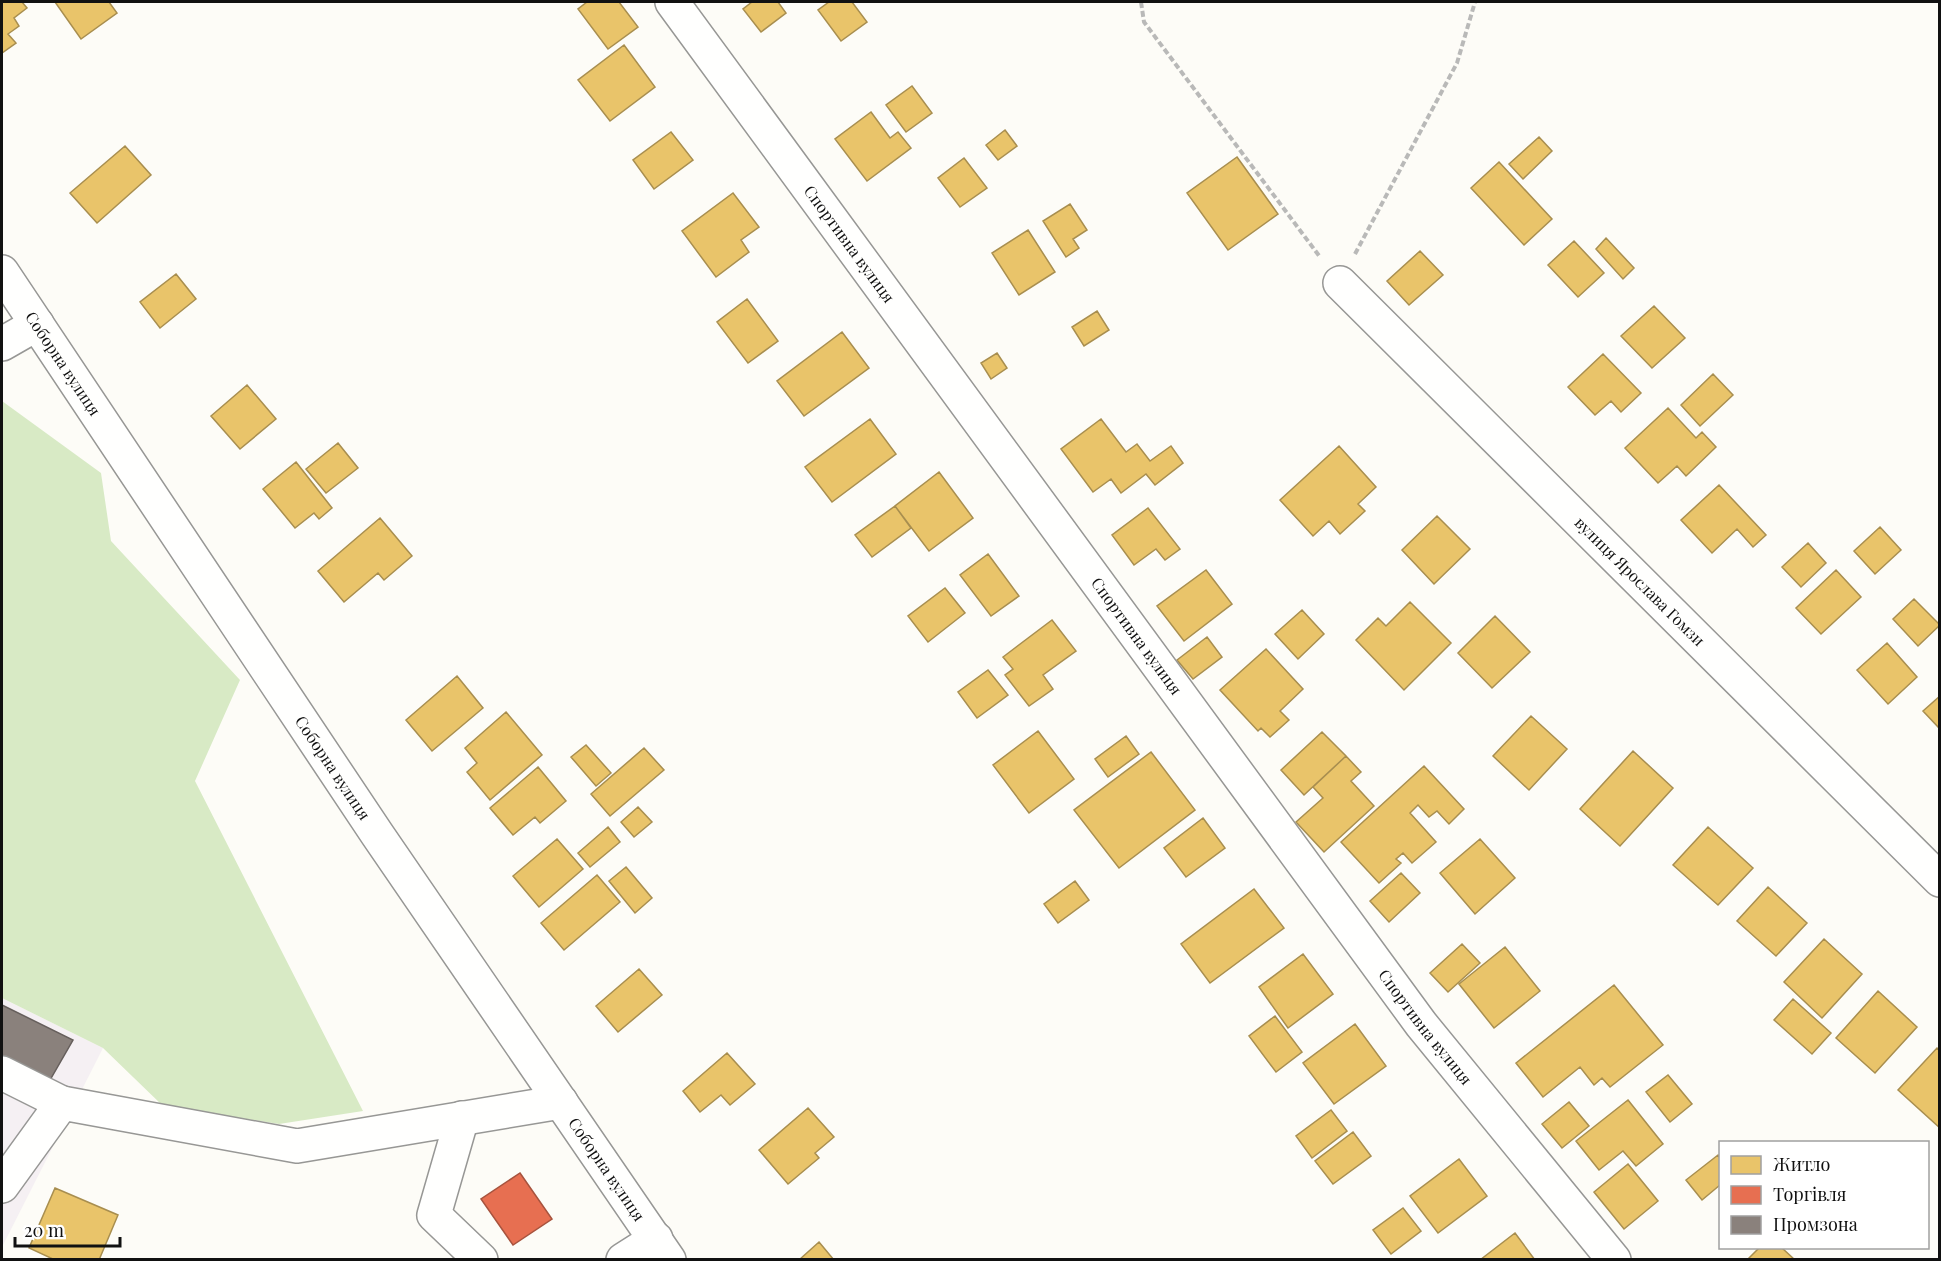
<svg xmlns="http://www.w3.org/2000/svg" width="1941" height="1261" viewBox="0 0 1941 1261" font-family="'Playfair Display',serif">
	<rect width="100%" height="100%" fill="#fdfcf7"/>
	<path fill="#f5f0f3" d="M2 998 103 1048 2 1247Z"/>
	<path fill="#d8eac5" d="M2 401 101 473 111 541 240 680 195 781 363 1111 279 1124 163 1106 103 1048 2 998Z"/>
	<path fill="#e9c46a" stroke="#a88e4f" stroke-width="1.5" d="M2 2H22L27 8 14 18 19 26 8 34 16 43 2 53Z
		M55 2H109L117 13 81 39Z
		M587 2H619L638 27 608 49 578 9Z
		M752 2H778L786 13 761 32 743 9Z
		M829 2H852L867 22 841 41 818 10Z
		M624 45 655 87 610 121 578 80Z
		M912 86 932 113 906 132 886 105Z
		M871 112 890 138 898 132 911 148 867 181 835 139Z
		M1005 130 1017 146 998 160 986 145Z
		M671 132 693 160 654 189 633 160Z
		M1539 137 1552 151 1523 179 1509 164Z
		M125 146 151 175 97 223 70 193Z
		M1237 157 1278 214 1228 250 1187 193Z
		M964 158 987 188 960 207 938 178Z
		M1499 162 1552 219 1524 245 1471 188Z
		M733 193 759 227 741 240 749 252 716 277 682 231Z
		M1070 204 1087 230 1073 239 1079 248 1066 257 1043 221Z
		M1028 230 1055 272 1019 295 992 253Z
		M1606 238 1634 268 1623 279 1596 249Z
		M1574 241 1604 273 1578 297 1548 265Z
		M1420 251 1443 275 1409 305 1387 281Z
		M176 274 196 299 160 328 140 302Z
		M747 299 778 341 748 363 717 322Z
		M1654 306 1685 338 1652 368 1621 336Z
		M1097 311 1109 330 1084 346 1072 327Z
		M842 332 869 368 804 416 777 381Z
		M997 353 1007 368 991 379 981 363Z
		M1603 354 1641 393 1621 412 1611 401 1595 415 1568 387Z
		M1713 374 1733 395 1700 426 1681 405Z
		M247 385 276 419 240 449 211 416Z
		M1668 408 1696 438 1702 432 1716 447 1686 476 1677 466 1658 483 1625 448Z
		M870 419 896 454 832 502 805 467Z
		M1101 419 1126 452 1137 444 1150 461 1171 446 1183 463 1155 485 1146 474 1121 493 1111 479 1093 492 1061 449Z
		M338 443 358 468 326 493 306 469Z
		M1339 446 1376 487 1358 504 1365 511 1340 534 1329 521 1313 536 1280 500Z
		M296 462 332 508 319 519 314 513 295 528 263 489Z
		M939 472 973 518 929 551 895 506Z
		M1719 485 1766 535 1753 547 1737 529 1712 553 1681 520Z
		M895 506 911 528 872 557 855 535Z
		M1148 508 1180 549 1165 560 1156 549 1134 565 1112 535Z
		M1437 516 1470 549 1434 584 1402 550Z
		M380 518 412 556 384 580 378 573 344 602 318 571Z
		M1880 527 1901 550 1875 574 1854 551Z
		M1808 543 1826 563 1801 587 1782 567Z
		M988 554 1019 596 991 616 960 575Z
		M1206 570 1232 604 1184 641 1157 606Z
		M1836 570 1861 597 1821 634 1796 608Z
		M945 588 965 613 928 642 908 616Z
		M1914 599 1940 625 1918 646 1893 619Z
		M1410 602 1451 643 1404 690 1356 640 1378 618 1386 626Z
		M1302 610 1324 634 1298 659 1275 634Z
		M1495 616 1530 652 1492 688 1458 653Z
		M1052 620 1076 651 1043 675 1053 689 1029 706 1005 675 1013 669 1003 657Z
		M1207 637 1222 657 1193 679 1177 660Z
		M1887 643 1917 677 1888 704 1857 670Z
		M1266 649 1303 689 1280 711 1289 720 1270 737 1261 728 1258 731 1220 690Z
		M988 670 1008 695 977 718 958 692Z
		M457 676 483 708 432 751 406 720Z
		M1940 696V729L1923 711Z
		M506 712 542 755 490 800 467 772 477 763 465 748Z
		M1531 716 1567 749 1529 790 1493 756Z
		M1038 731 1074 779 1029 813 993 765Z
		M1322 732 1346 756 1304 795 1281 770Z
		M1126 736 1139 754 1108 777 1095 759Z
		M586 745 611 773 596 786 571 757Z
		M644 748 664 770 610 816 591 794Z
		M1633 751 1673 788 1620 846 1580 809Z
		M1151 752 1195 810 1119 868 1074 810Z
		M1346 756 1361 772 1351 781 1374 806 1324 852 1296 822 1323 798 1313 787Z
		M1424 766 1464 809 1449 824 1437 811 1429 817 1418 805 1410 813 1436 842 1412 863 1403 853 1396 859 1401 863 1379 883 1341 842Z
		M538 767 566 801 540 823 535 817 513 835 490 808Z
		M638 807 652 822 634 837 621 822Z
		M1203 818 1225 848 1186 877 1164 848Z
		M608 827 620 842 590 867 578 853Z
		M1708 827 1753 868 1718 905 1673 865Z
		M557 839 583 869 539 907 513 876Z
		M1480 839 1515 878 1475 914 1440 873Z
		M626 867 652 898 635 913 609 881Z
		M1401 873 1420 893 1389 922 1370 901Z
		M597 875 620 902 564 950 541 923Z
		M1075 881 1089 900 1058 923 1044 904Z
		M1768 887 1807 923 1776 956 1737 921Z
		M1254 889 1284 928 1210 983 1181 944Z
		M1824 939 1862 974 1822 1018 1784 982Z
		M1462 944 1480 963 1448 992 1430 973Z
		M1505 947 1540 991 1494 1028 1459 984Z
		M1303 954 1333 994 1288 1028 1259 987Z
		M639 969 662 995 618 1032 596 1006Z
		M1614 985 1663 1045 1610 1087 1602 1078 1594 1085 1580 1067 1543 1097 1516 1063Z
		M1878 991 1917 1027 1875 1073 1836 1038Z
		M1793 999 1831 1033 1812 1054 1774 1020Z
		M1275 1016 1302 1052 1276 1072 1249 1036Z
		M1355 1024 1386 1066 1334 1104 1303 1063Z
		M1937 1048 1940 1051V1128L1898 1090Z
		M727 1053 755 1084 730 1105 721 1095 700 1112 683 1091Z
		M1668 1075 1692 1104 1670 1122 1646 1092Z
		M1628 1100 1663 1144 1636 1166 1623 1151 1599 1170 1576 1141Z
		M1569 1102 1589 1126 1562 1148 1542 1124Z
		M808 1108 834 1137 815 1153 819 1158 788 1184 759 1150Z
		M1331 1110 1347 1131 1312 1158 1296 1136Z
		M1353 1132 1371 1156 1333 1184 1315 1161Z
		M1718 1155 1720 1158V1185L1702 1200 1686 1180Z
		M1459 1159 1487 1196 1438 1233 1410 1196Z
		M1628 1164 1658 1201 1624 1229 1594 1192Z
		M55 1188 118 1215 99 1260H55L29 1248Z
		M1403 1208 1421 1231 1391 1254 1373 1230Z
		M1515 1233 1535 1260H1480Z
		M819 1242 834 1260H799Z
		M1759 1248H1782L1795 1260H1747Z"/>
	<path fill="#e76f51" stroke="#a7533e" stroke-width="1.5" d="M520 1173 552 1219 513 1245 481 1199Z"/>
	<path fill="#8a817c" stroke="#665f5c" stroke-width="1.5" d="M2 1005 73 1040 50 1080 2 1056Z"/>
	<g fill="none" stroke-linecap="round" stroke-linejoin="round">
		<defs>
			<g id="minor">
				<path id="s1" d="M672 2 1421 1024 1614 1260"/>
				<path id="s2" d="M2 272 377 834 669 1260"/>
				<path id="s3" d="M1340 283 1940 880"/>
				<path d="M2 344 37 324"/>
				<path d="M2 1073 62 1103"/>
				<path d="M462 1118 434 1215 481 1260"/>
				<path d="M2 1186 62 1103 297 1146 561 1102"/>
				<path d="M623 1260 656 1239"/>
			</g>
		</defs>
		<use href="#minor" stroke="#979795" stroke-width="36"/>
		<path stroke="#b9b9b8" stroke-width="4" stroke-dasharray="6 3" stroke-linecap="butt" d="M1141 2 1144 22 1320 257
			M1355 254 1457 63 1475 2"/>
		<use href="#minor" stroke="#fffffe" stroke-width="33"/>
	</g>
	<g text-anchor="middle" stroke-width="6" stroke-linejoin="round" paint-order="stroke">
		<g font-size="16" fill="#111" stroke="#fff">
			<text dy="6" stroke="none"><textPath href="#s1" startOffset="300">Спортивна вулиця</textPath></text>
			<text dy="6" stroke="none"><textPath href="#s2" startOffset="110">Соборна вулиця</textPath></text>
			<text dy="6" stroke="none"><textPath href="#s3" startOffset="423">вулиця Ярослава Гомзи</textPath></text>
			<text dy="6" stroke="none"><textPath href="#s1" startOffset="786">Спортивна вулиця</textPath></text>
			<text dy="6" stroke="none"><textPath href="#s2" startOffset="596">Соборна вулиця</textPath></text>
			<text dy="6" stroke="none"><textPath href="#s1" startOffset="1272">Спортивна вулиця</textPath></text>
			<text dy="6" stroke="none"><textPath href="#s2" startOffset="1082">Соборна вулиця</textPath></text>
		</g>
	</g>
	<rect width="1941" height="1261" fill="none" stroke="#111111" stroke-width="6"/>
	<rect x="1719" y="1141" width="210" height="108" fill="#ffffff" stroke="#a0a0a0" stroke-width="1.5"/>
	<rect x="1731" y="1156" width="30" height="18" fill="#e9c46a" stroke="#a0a0a0" stroke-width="1.5"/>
	<text x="1773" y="1171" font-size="18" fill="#111111">Житло</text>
	<rect x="1731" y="1186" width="30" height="18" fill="#e76f51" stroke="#a0a0a0" stroke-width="1.5"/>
	<text x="1773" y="1201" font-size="18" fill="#111111">Торгівля</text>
	<rect x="1731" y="1216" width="30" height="18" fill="#8a817c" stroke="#a0a0a0" stroke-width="1.5"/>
	<text x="1773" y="1231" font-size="18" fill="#111111">Промзона</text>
	<path d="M15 1237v9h105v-9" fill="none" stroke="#111111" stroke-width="3"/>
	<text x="24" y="1237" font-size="18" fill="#111111" stroke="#ffffff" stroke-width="4.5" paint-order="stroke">20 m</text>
</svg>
